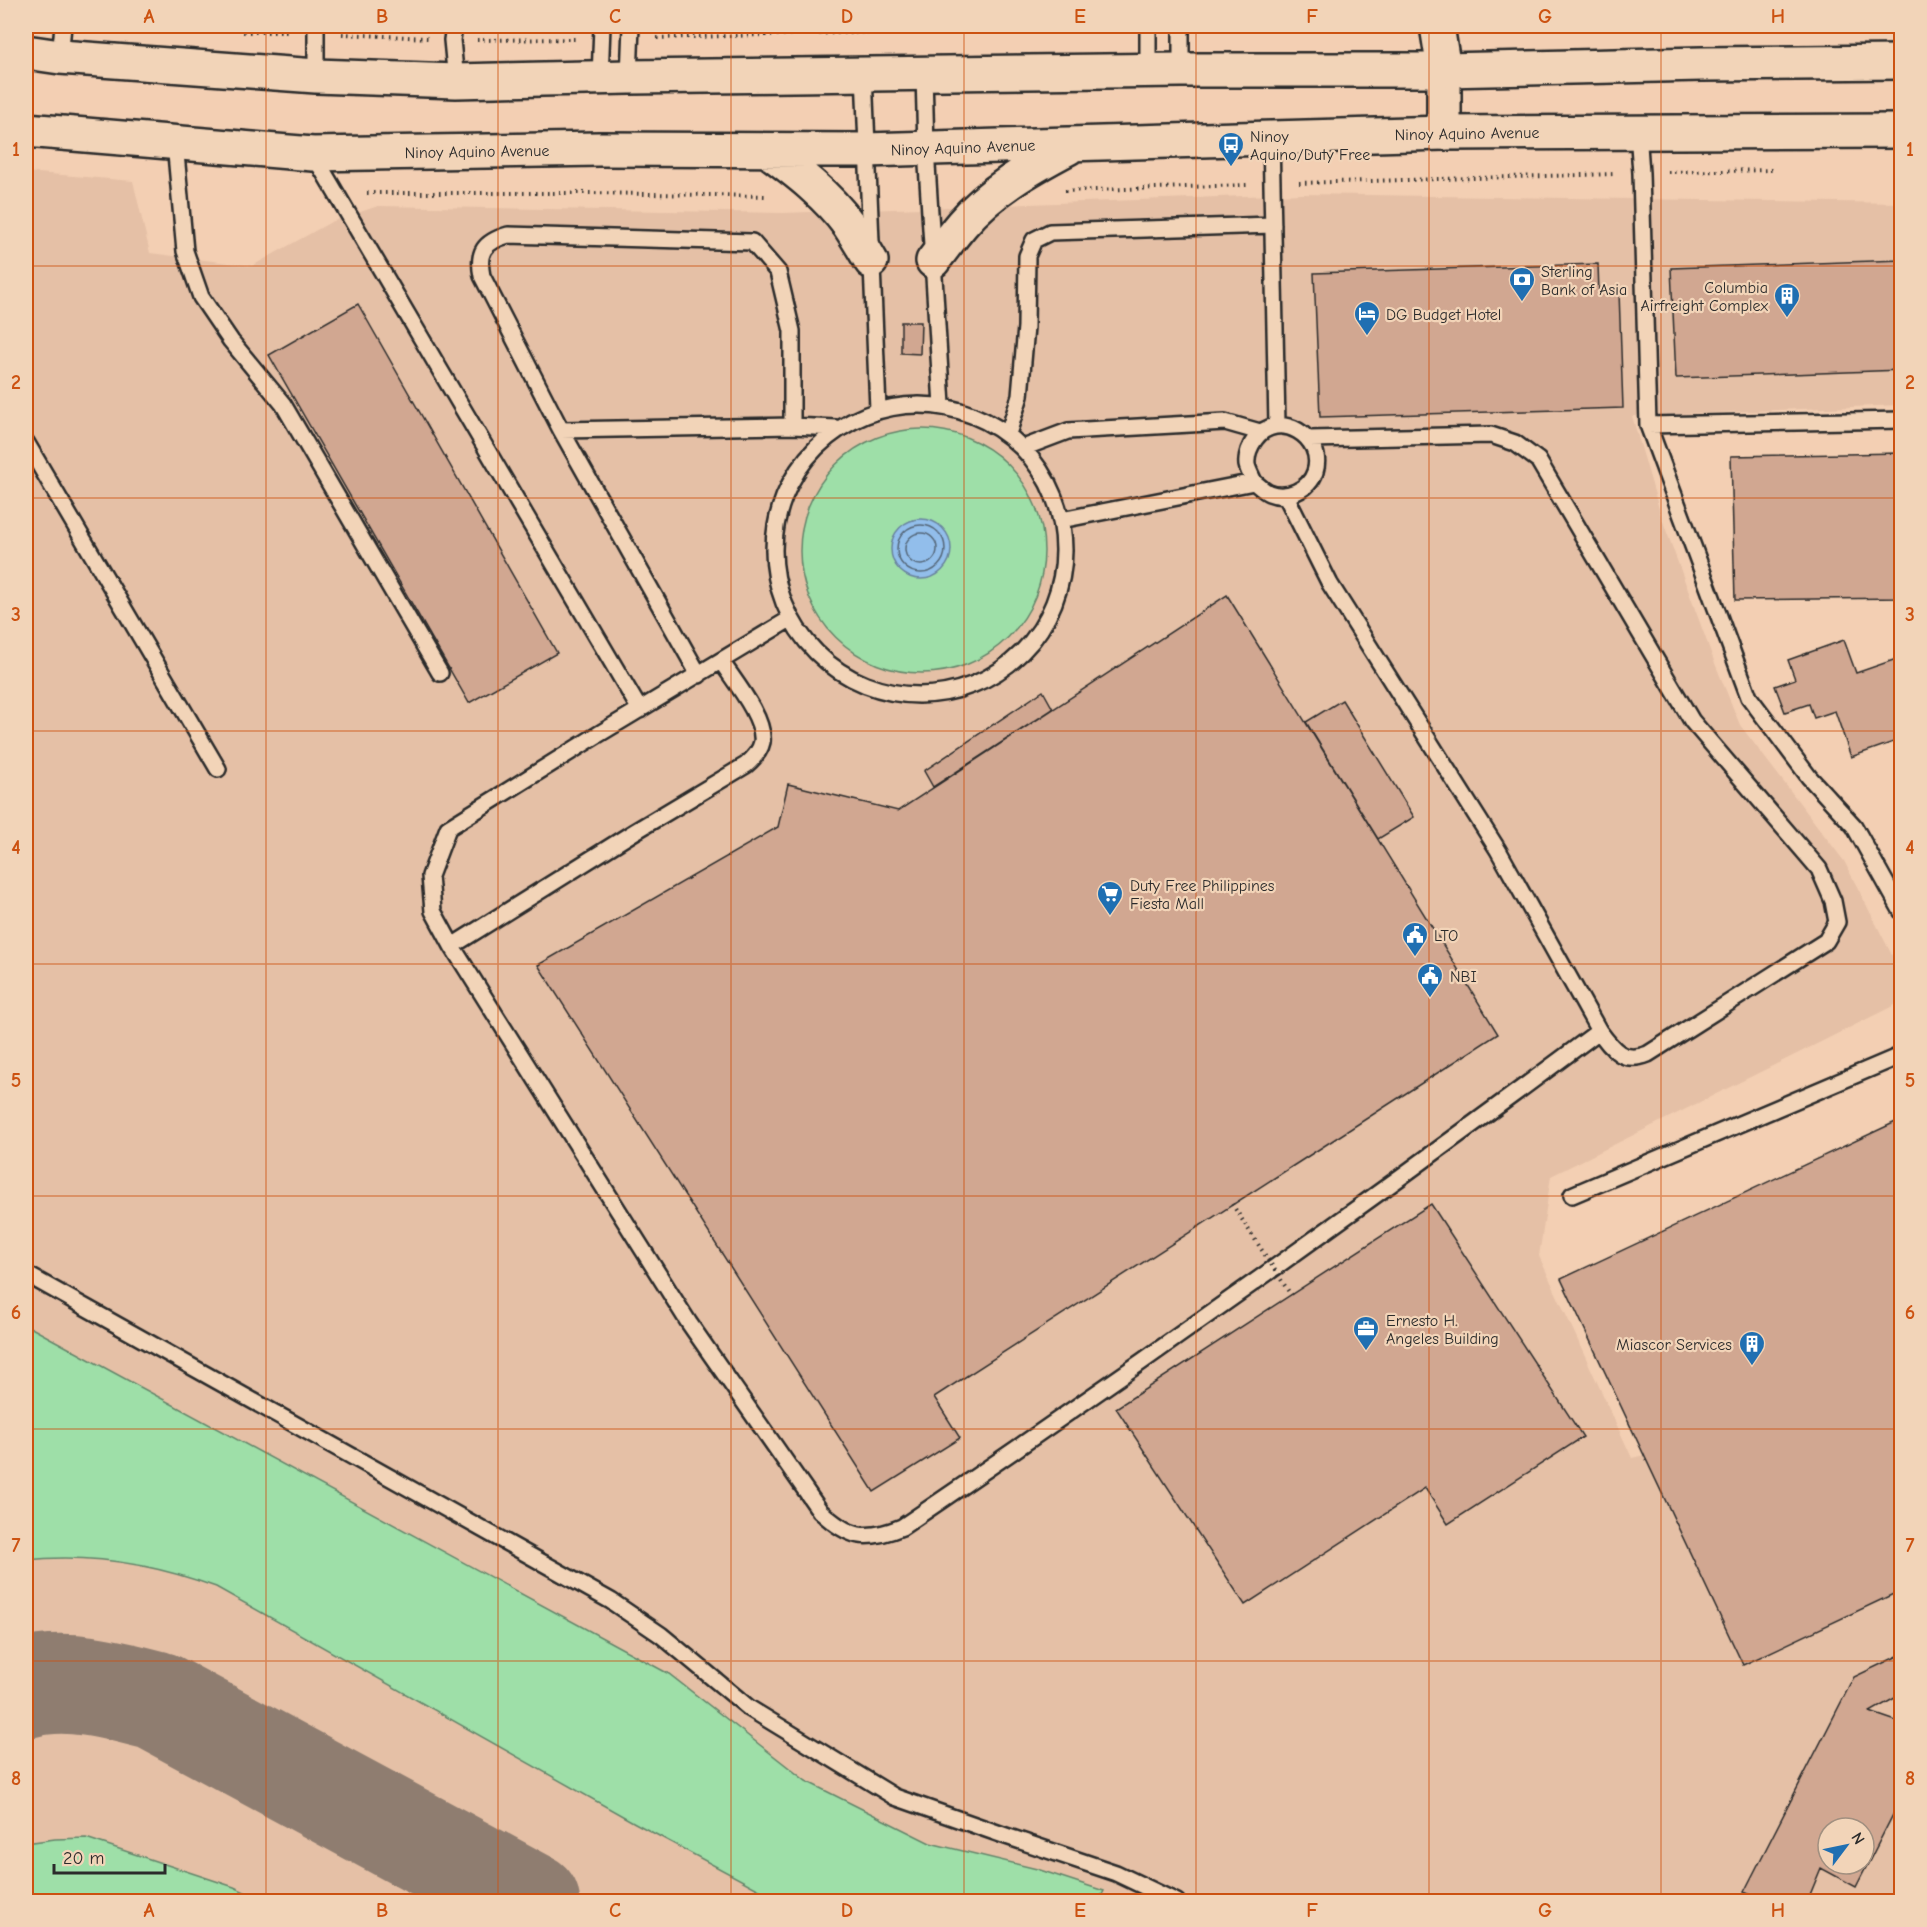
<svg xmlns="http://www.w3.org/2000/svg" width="1927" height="1927" viewBox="0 0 1927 1927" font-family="'Comic Neue',sans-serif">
	<rect width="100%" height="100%" fill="#f3cfb3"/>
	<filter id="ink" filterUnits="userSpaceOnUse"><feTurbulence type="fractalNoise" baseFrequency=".0167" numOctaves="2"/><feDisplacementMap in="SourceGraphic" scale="12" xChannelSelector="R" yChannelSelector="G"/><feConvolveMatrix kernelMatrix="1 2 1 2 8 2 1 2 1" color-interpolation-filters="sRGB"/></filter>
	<g filter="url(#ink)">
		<path fill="#e5c0a6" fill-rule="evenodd" d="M26 172 133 181 150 253 252 266 331 222 378 206 783 213 1302 194 1901 203V405L1632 416 1662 519 1714 661 1740 725 1844 861 1901 973V994L1895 1005 1551 1176 1539 1256 1632 1458 1644 1455 1743 1665 1901 1590V1901H26ZM1828 1828H1864V1864H1828Z"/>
		<path fill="#9edfa8" stroke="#64856a" stroke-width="1.5" d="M800 551a122 122 0 1 1 244 0a122 122 0 1 1-244 0Z
			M26 1325 669 1674 806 1781 930 1843 1037 1869 1104 1891 1098 1902 780 1901 635 1823 216 1587C154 1564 91 1553 26 1560Z
			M86 1838 234 1887 264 1901H26V1843L55 1839Z"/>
		<path fill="#92beeb" stroke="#69839e" stroke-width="1.5" d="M891 549a30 30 0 1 1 60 0a30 30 0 1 1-60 0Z"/>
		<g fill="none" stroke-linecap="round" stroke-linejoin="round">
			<path stroke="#546678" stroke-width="1.5" d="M897 549a24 24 0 1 1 48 0a24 24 0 1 1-48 0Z
				M905 549a16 16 0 1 1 32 0a16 16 0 1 1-32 0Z"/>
			<path stroke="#8f7d6f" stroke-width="100" d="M26 1688C69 1677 115 1690 157 1701L530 1902"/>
		</g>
		<path fill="#d1a791" stroke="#2b2b2b" stroke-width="1.5" fill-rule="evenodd" d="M1902 260V370L1676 378 1671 268Z
			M1598 264 1599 293 1619 292 1623 408 1320 417 1314 273Z
			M358 304 557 653 469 703 269 355Z
			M901 322H921L920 354 901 353Z
			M1902 453V598L1735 600 1731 456Z
			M1227 595 1498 1034 934 1397 960 1438 874 1492 538 965 778 827 788 784 898 811Z
			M1844 640 1856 673 1902 657V739L1851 757 1835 711 1814 718 1809 704 1785 712 1775 686 1795 679 1788 660Z
			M1043 691 1053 709 933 787 924 771Z
			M1342 700 1414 817 1378 839 1306 722Z
			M1902 1119V1590L1743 1665 1561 1279Z
			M1431 1204 1583 1437 1448 1524 1425 1488 1245 1605 1116 1408Z
			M1902 1654V1694L1870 1712 1902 1723V1797L1856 1887 1821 1868 1807 1902H1768L1744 1892 1854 1677ZM1828 1828H1864V1864H1828Z"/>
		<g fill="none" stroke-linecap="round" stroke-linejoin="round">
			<defs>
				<path id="lane" d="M454 26 452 40 456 81
					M1148 26V71
					M60 57 63 26
					M1181 70V26
					M864 74 878 409
					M924 74 926 149 942 405
					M316 76V26
					M629 77 631 26
					M600 78 602 26
					M1638 131 1641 173 1648 425 1749 697 1809 777 1854 826 1902 912
					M1271 137 1277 425
					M175 143 185 251 201 297 231 341 283 404 440 673
					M313 154 640 710
					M774 550a145 145 0 1 1 290 0a145 145 0 1 1-290 0Z
					M1648 425 1902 420
					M561 430 792 426 836 428
					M1008 434 1020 396 1026 327 1027 256 1034 240 1050 232 1273 225
					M26 442 218 769
					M1023 448 1068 431 1225 422 1260 432
					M1286 496 1330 584 1498 850 1599 1031C1613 1050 1623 1064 1648 1054L1826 941 1837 922 1833 901 1819 869 1692 721 1538 460 1515 443 1491 435 1310 439
					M1061 520 1254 482C1258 485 1264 491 1269 493 1286 500 1309 490 1315 472 1326 437 1278 408 1255 439 1250 446 1246 455 1247 465 1248 470 1252 477 1254 482
					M790 619 594 737 448 828 430 876 433 911 452 946 689 1323 820 1511C849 1538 865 1542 902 1527 1138 1367 1371 1201 1599 1031
					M699 675 561 430 482 276C477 252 484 242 508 235L752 242 778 272 792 331V426
					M452 946 634 832 746 765C753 759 760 752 762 742 765 718 734 681 721 661
					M1572 1195 1902 1055
					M26 1274 611 1601 661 1635 749 1708 895 1797 1006 1836 1116 1873 1177 1902"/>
				<path id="secondary" d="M1437 26 1444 70V133"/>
				<path id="primary" d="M26 52 60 57 316 76 456 81 629 77 1181 70H1444L1702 64 1902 62
					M26 130 313 154 599 149 866 150 1444 133 1902 131
					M767 150C797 172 827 195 849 225 857 237 864 249 871 261
					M933 261C942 249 952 236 962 224 990 191 1030 168 1068 148"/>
			</defs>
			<use href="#lane" stroke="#2b2b2b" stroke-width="20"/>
			<use href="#secondary" stroke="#2b2b2b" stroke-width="38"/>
			<use href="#primary" stroke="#2b2b2b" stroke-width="38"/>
			<path stroke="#2b2b2b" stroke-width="4" stroke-dasharray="1.5 4.5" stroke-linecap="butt" d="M243 32H290
				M342 34 428 38
				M657 38 1088 26
				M477 40 575 39
				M1668 172 1772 170
				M1299 183 1616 174
				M1065 191 1247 185
				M367 193H589L767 196"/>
			<use href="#lane" stroke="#f2d4b8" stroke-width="15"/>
			<use href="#secondary" stroke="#f2d4b8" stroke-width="33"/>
			<use href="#primary" stroke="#f2d4b8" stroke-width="33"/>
			<path stroke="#2b2b2b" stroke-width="4" stroke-dasharray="1.5 4.5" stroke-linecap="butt" d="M1232 1204 1291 1295"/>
		</g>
	</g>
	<path fill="none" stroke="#cc5211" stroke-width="1.5" stroke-opacity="0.55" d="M266 26V1902M498 26V1902M731 26V1902M964 26V1902M1196 26V1902M1429 26V1902M1661 26V1902M26 266H1902M26 498H1902M26 731H1902M26 964H1902M26 1196H1902M26 1429H1902M26 1661H1902"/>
	<defs>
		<symbol id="bus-pin" viewBox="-11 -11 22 30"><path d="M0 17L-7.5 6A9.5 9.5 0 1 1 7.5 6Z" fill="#1f6fb2" stroke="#f2d4b8"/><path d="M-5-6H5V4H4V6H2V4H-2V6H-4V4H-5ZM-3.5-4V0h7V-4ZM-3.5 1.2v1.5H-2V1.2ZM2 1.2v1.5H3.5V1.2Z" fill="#fff"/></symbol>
		<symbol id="bank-pin" viewBox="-11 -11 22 30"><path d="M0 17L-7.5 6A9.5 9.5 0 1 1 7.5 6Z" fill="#1f6fb2" stroke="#f2d4b8"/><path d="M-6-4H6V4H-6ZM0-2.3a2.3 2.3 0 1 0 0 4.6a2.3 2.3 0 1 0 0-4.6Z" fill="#fff"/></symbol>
		<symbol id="building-pin" viewBox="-11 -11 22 30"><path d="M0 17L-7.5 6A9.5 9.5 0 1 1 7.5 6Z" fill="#1f6fb2" stroke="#f2d4b8"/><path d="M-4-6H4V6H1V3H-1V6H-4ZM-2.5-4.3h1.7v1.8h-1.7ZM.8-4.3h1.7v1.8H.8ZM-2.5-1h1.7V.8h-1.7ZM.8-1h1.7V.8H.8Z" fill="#fff"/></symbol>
		<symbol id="hotel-pin" viewBox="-11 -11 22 30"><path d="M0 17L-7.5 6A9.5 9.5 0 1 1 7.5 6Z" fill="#1f6fb2" stroke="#f2d4b8"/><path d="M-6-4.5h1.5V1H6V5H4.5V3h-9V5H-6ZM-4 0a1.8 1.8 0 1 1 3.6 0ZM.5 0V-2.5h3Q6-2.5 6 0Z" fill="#fff"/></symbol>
		<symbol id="supermarket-pin" viewBox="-11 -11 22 30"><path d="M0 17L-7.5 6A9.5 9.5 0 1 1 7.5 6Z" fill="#1f6fb2" stroke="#f2d4b8"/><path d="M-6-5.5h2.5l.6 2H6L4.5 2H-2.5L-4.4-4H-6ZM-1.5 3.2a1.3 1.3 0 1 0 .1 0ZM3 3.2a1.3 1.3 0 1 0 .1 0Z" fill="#fff"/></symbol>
		<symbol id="civic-pin" viewBox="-11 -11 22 30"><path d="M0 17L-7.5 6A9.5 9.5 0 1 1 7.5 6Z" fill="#1f6fb2" stroke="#f2d4b8"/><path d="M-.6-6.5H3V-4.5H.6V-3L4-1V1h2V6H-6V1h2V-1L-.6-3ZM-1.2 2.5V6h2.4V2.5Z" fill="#fff"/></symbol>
		<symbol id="office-pin" viewBox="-11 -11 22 30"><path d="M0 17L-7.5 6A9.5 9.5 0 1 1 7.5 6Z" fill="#1f6fb2" stroke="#f2d4b8"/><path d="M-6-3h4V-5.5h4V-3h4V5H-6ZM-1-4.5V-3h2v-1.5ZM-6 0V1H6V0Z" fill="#fff"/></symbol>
	</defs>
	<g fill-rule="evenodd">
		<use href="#bus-pin" x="1216" y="130" width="30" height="40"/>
		<use href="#bank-pin" x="1507" y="265" width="30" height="40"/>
		<use href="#building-pin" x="1772" y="281" width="30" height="40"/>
		<use href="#hotel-pin" x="1352" y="299" width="30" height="40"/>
		<use href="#supermarket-pin" x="1095" y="879" width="30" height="40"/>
		<use href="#civic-pin" x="1400" y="920" width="30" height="40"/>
		<use href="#civic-pin" x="1415" y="961" width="30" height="40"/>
		<use href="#office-pin" x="1351" y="1314" width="30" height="40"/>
		<use href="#building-pin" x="1737" y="1329" width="30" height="40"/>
	</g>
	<g text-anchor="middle" stroke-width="4.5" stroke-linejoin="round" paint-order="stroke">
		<g font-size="16" fill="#2b2b2b" stroke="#f2d4b8">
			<text transform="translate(1467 133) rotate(-1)" y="6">Ninoy Aquino Avenue</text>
			<text transform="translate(963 147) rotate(-2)" y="6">Ninoy Aquino Avenue</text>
			<text transform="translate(477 151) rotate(-1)" y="6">Ninoy Aquino Avenue</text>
		</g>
		<g font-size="16" fill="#2b2b2b" stroke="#f2d4b8" text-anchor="start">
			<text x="1250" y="142">Ninoy<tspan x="1250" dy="18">Aquino/Duty Free</tspan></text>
			<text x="1541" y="277">Sterling<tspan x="1541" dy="18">Bank of Asia</tspan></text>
			<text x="1768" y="293" text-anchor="end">Columbia<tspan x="1768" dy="18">Airfreight Complex</tspan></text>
			<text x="1386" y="320">DG Budget Hotel</text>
			<text x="1130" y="891">Duty Free Philippines<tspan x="1130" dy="18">Fiesta Mall</tspan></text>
			<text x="1434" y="941">LTO</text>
			<text x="1450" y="982">NBI</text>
			<text x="1386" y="1326">Ernesto H.<tspan x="1386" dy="18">Angeles Building</tspan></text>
			<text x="1732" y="1350" text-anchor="end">Miascor Services</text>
		</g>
	</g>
	<rect width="1927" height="1927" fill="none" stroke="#f2d4b8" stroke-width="66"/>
	<g transform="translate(1846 1846) rotate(58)"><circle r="28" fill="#f2d4b8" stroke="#a29080" stroke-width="1.5"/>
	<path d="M0-4.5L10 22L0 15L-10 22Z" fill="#1f6fb2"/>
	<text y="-9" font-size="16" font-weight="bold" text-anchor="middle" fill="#2b2b2b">N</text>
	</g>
	<path d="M54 1864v9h111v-9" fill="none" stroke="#2b2b2b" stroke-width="3"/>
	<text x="63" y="1864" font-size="18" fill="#2b2b2b" stroke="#f2d4b8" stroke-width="4.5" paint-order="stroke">20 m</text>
	<rect x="33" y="33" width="1861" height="1861" fill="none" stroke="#cc5211" stroke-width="2"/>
	<g font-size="20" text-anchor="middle" font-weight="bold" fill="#cc5211">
		<text x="149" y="23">A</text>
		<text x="382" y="23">B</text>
		<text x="615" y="23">C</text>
		<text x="847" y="23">D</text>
		<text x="1080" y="23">E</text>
		<text x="1312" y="23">F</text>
		<text x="1545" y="23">G</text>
		<text x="1778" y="23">H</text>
		<text x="16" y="156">1</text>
		<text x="1910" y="156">1</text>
		<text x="16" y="389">2</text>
		<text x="1910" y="389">2</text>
		<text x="16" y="621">3</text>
		<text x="1910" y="621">3</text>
		<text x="16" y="854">4</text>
		<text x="1910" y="854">4</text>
		<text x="16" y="1087">5</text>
		<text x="1910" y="1087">5</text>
		<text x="16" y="1319">6</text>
		<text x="1910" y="1319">6</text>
		<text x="16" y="1552">7</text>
		<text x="1910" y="1552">7</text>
		<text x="16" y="1785">8</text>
		<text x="1910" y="1785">8</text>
		<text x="149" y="1917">A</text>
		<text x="382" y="1917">B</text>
		<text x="615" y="1917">C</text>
		<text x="847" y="1917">D</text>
		<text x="1080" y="1917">E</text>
		<text x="1312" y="1917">F</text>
		<text x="1545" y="1917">G</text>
		<text x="1778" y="1917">H</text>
	</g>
</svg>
